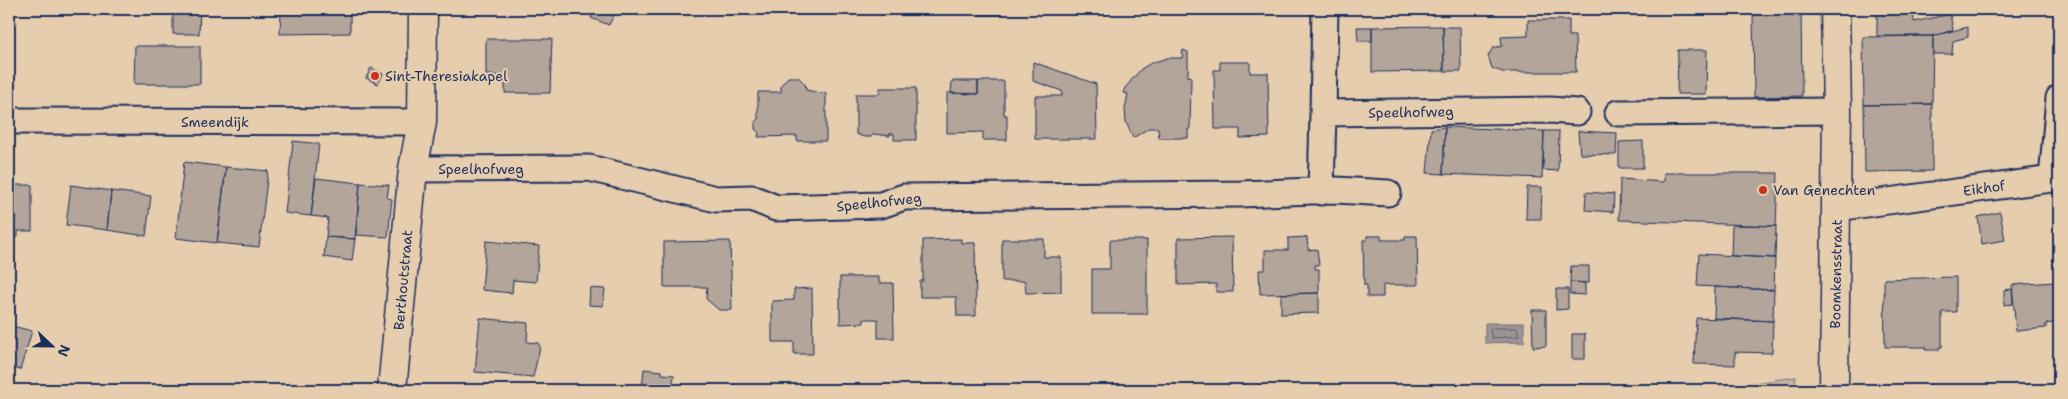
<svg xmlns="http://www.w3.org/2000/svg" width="2068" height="399" viewBox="0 0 2068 399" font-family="'Shantell Sans',sans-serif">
	<rect width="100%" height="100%" fill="#e6cdae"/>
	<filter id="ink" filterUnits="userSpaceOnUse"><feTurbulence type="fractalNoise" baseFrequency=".02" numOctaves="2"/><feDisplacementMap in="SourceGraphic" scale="10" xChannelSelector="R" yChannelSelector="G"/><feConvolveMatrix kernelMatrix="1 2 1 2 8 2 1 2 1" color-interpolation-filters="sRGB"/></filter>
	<g filter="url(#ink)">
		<path fill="#c9b6a2" stroke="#727280" d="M1796 377 1794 390H1705Z"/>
		<path fill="#9e9592" stroke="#6a6c7d" d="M1485 323H1524V342L1485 343Z"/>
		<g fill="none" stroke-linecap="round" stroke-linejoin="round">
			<path stroke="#4f5873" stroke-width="1" d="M1493 328H1517L1519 336 1492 338 1490 330Z"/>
		</g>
		<path fill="#b3a59a" stroke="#1b2f5e" d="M173 9H200L199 34H173Z
			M281 9H350V33L280 34Z
			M595 9H617L609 25 591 18Z
			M809 9H837V11H809Z
			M897 9H918V15H897Z
			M980 9H1000V15H980Z
			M1753 9H1801L1802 96 1754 97Z
			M1877 9H1913L1914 22 1950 14 1953 30 1933 36H1877Z
			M1528 20H1569V36H1575L1576 72H1502L1492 68 1488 56 1493 48 1502 46 1501 37 1528 36Z
			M1443 26 1444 71 1372 72V27Z
			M1357 27H1372V41H1358Z
			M1443 27H1460L1461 71H1444Z
			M1968 27V37L1953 41 1952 54H1933V36Z
			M1933 36 1932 104 1864 105 1863 37Z
			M486 39H552L550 93H505V76L486 75Z
			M135 46H200V84H134Z
			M1183 50 1188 52V77L1191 76 1190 129H1188V138H1159L1158 128H1149L1133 138 1126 122 1125 109 1128 94 1123 93 1125 88 1141 69 1151 63 1167 58H1182Z
			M1678 50H1707L1706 94H1677Z
			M1033 62 1096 84 1097 139H1035V96H1062V91L1033 81Z
			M1220 62H1250V73H1268L1269 137 1240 138V129H1215L1214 70H1220Z
			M371 68 383 74 378 84 366 78Z
			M788 77H798L805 84 806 90 826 94V141H797V136L758 137 759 133 755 129V122L758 119V92H781V85Z
			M952 81H978V94L951 93Z
			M978 81H1004V115H1007V140H983V132L947 133V93L978 94Z
			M880 88H916V140H894V134H889L890 136 874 134 871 137H864L856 134V94H879Z
			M1932 104V171L1865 172 1864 105Z
			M1445 127 1544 131 1542 178 1443 174Z
			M1445 127 1443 174 1427 173 1431 129Z
			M1544 131H1559L1558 171 1543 170Z
			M1578 131 1617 133 1616 155 1580 154Z
			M293 141 319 144 311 216 285 213Z
			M1643 141V168H1619V142Z
			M184 162 226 167 217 243 176 238Z
			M226 167 268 171 259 247 217 243Z
			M1664 173H1778L1776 226 1619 220 1620 179 1664 182Z
			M316 178 360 183 355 239 326 237 328 218 311 216Z
			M360 183 389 185 387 198 392 199 388 237 356 235Z
			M9 185H32V231H18V237L9 238Z
			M71 185 111 191 107 230 66 225Z
			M1527 187H1542L1541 219H1526Z
			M111 191 151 196 146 236 107 230Z
			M1586 192 1614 194 1613 212 1585 210Z
			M2000 212 2005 240 1982 244 1978 217Z
			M1732 225 1776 226 1775 258 1731 256Z
			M1367 236H1381V240H1405V236H1417L1418 285H1383V297H1367V285H1364L1363 240H1367Z
			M326 237 355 239 352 261 324 257Z
			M1232 237 1233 292H1216V284L1178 285V238Z
			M1307 237 1308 250 1317 249 1319 265H1315V269H1319V293L1260 294 1259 270H1265V250H1288V238Z
			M961 239V243H975L976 316H957L956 297H920V281H923V240Z
			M1002 239H1044V257H1061V292L1026 293 1025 281H1002Z
			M1110 240H1147V314H1092V269H1110Z
			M486 241 539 246 536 282 513 280 512 293 482 290Z
			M730 241 732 310H719L706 299 707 287H664V242Z
			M1699 254 1775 258 1774 290 1697 286Z
			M1571 266H1589V283L1570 282Z
			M840 277H879V283H893L894 338H878V319H864V323L840 324Z
			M1956 277V312H1942V347H1939V350H1925L1926 347H1885L1884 279Z
			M1570 282 1585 283V295L1570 294Z
			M2055 282 2058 322 2046 324V328L2016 331 2012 285Z
			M1715 287 1774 290 1773 321 1714 318Z
			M590 288 605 289 603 306 589 305Z
			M812 288 813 354H794V342H772V301L794 300V289Z
			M1556 289H1568V309L1556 310Z
			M2012 289 2013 304 2004 305V290Z
			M1319 293V313L1281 314V294Z
			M1532 310H1546V346L1533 347Z
			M480 318 528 323 527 342 538 343 540 347 533 377 475 372Z
			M1696 318 1773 321 1772 353 1735 352V365L1694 364Z
			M9 325 32 331 20 370 9 367Z
			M1572 334H1585V359H1572Z
			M644 369 662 371V374L674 375 672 390 642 389Z
			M801 385H818V390H801Z
			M1251 386H1267V390H1251Z
			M1413 386H1429V390H1413Z"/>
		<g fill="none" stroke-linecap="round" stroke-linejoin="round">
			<defs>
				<path id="minor" d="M1323 113 1325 9
					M1618 113 1837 111
					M9 121 422 122
					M413 169 589 168 716 199 752 198 776 208 881 205 904 197 1241 194 1336 190 1388 193
					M1321 192 1323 113 1550 110 1577 112
					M1836 208 2052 179 2059 98"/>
				<path id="tertiary" d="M392 390 413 169 422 122 423 9
					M1834 390 1837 111 1835 9"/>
			</defs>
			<use href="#minor" stroke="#1b2f5e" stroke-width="29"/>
			<use href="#tertiary" stroke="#1b2f5e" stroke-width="31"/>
			<use href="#minor" stroke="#e6cdae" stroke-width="25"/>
			<use href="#tertiary" stroke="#e6cdae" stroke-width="28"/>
		</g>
	</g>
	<g fill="#c8321e" stroke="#e6cdae" stroke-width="2">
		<circle cx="375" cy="76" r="5"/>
		<circle cx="1763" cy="190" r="5"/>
	</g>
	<g text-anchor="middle" stroke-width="4" stroke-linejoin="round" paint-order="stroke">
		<g font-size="14" fill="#1b2f5e" stroke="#e6cdae" text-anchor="start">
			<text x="385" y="81">Sint-Theresiakapel</text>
			<text x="1773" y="195">Van Genechten</text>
		</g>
		<g font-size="14" fill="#1b2f5e" stroke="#e6cdae">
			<text transform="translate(1411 112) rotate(-1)" y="5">Speelhofweg</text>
			<text x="215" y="127">Smeendijk</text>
			<text x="481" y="174">Speelhofweg</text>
			<text transform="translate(1984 188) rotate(-8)" y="5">Eikhof</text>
			<text transform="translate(879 202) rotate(-6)" y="5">Speelhofweg</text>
			<text transform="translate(1836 274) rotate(-89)" y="5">Boomkensstraat</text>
			<text transform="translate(403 280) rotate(-85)" y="5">Berthoutstraat</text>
		</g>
	</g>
	<rect width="2068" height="399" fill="none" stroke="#e6cdae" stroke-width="30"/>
	<rect x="15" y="15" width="2038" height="369" fill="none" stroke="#1b2f5e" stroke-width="2" filter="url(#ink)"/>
	<g transform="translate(52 346) rotate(112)" stroke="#e6cdae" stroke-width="4" paint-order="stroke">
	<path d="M0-4L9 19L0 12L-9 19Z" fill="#1b2f5e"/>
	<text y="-8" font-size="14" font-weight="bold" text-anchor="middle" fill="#1b2f5e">N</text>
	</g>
</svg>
